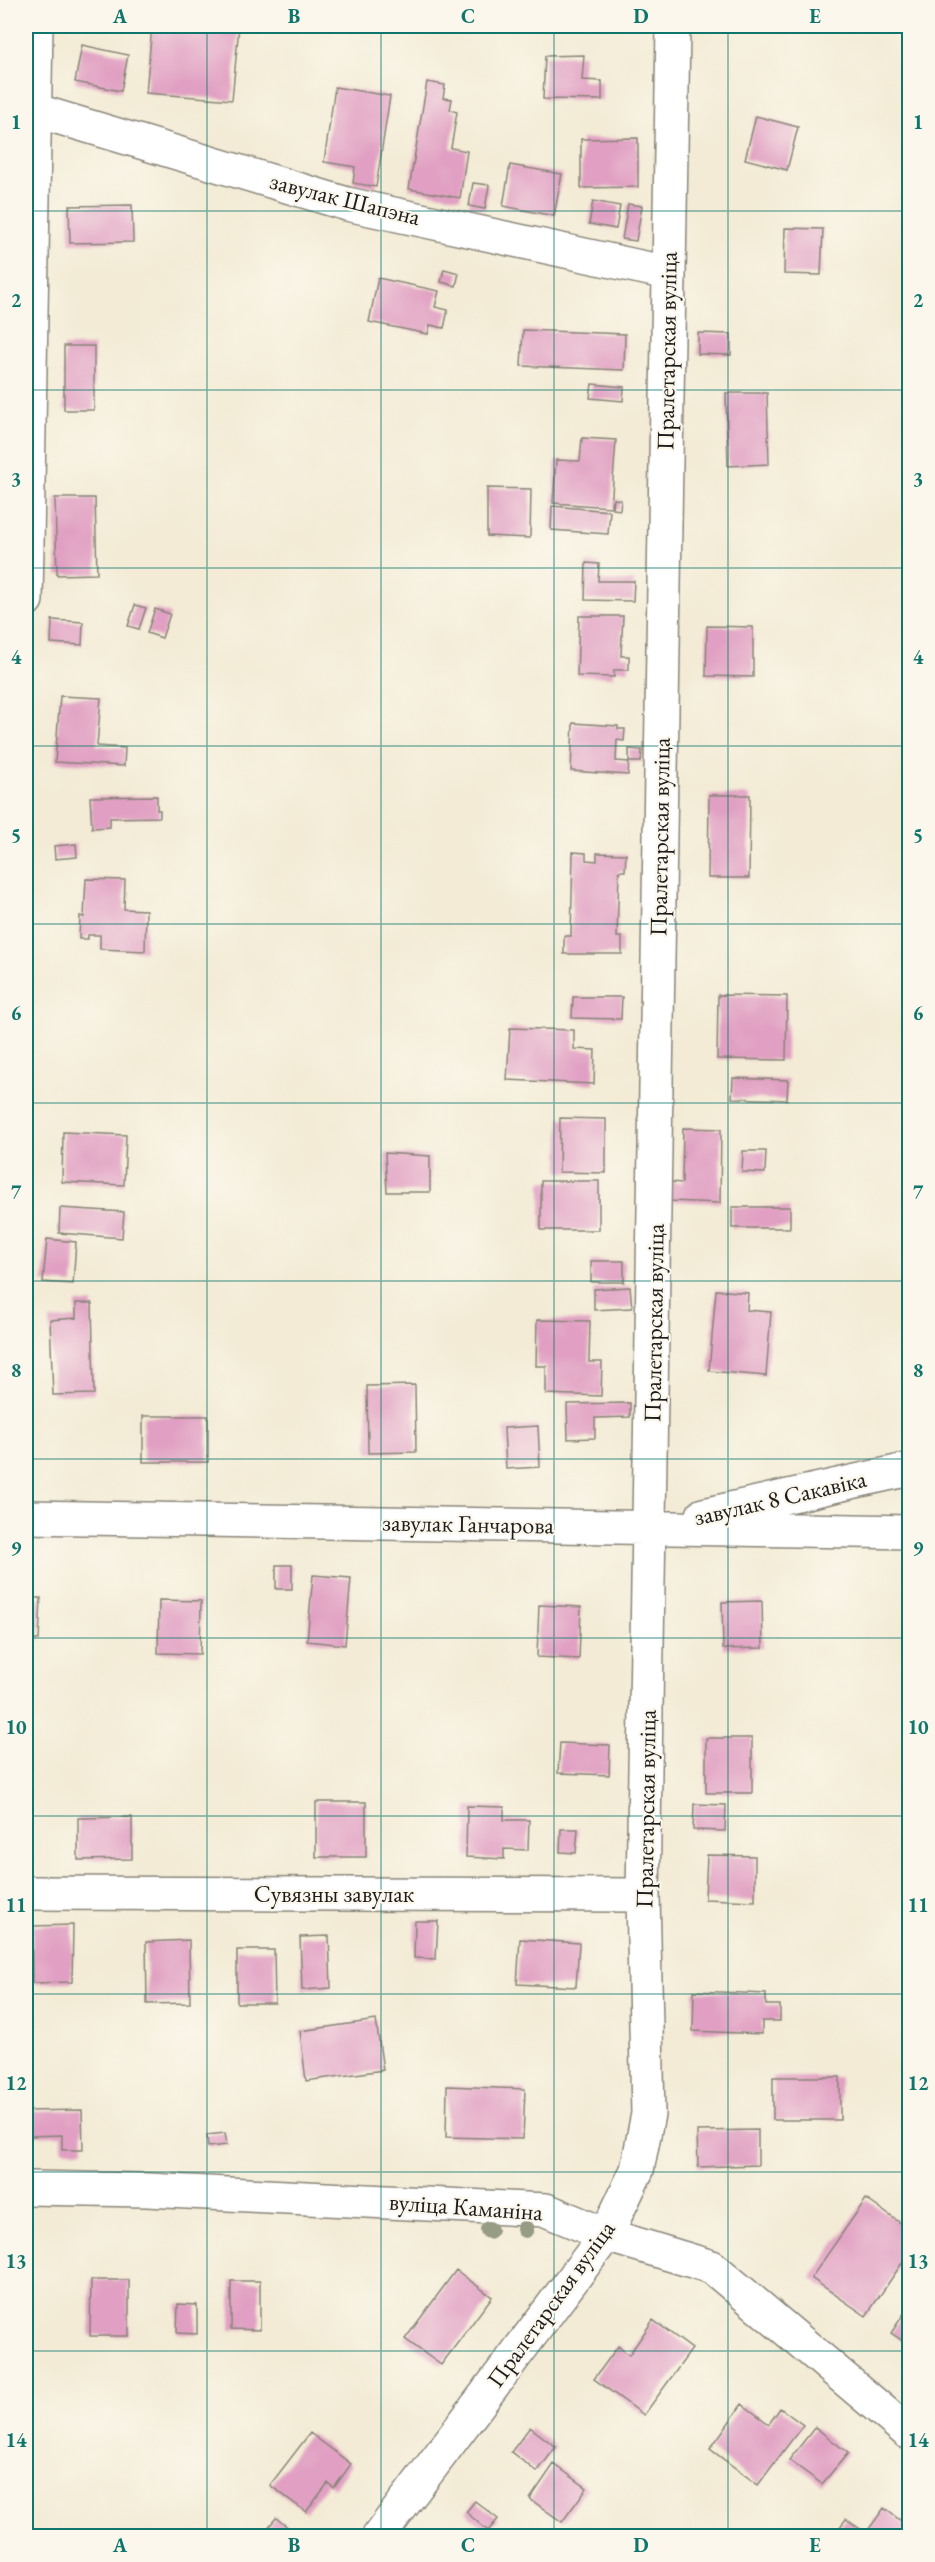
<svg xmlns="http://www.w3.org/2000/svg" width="935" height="2562" viewBox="0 0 935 2562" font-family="'EB Garamond',serif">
	<rect width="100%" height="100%" fill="#fbf7ec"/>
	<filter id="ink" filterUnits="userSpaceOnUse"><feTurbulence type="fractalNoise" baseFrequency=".0167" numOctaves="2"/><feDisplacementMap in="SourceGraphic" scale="12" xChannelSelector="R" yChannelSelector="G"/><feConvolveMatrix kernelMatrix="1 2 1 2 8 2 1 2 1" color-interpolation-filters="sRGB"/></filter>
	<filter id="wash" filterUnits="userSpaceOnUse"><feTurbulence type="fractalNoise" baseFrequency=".008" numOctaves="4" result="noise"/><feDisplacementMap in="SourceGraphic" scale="24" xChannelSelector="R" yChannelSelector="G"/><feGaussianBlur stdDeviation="1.35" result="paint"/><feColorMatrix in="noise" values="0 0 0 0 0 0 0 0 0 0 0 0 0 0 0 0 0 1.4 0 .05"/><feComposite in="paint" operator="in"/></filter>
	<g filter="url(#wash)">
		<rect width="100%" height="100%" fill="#f3ebd5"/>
		<g id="blocks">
			<path fill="#e1a0c3" d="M152 26H239L232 100 146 93Z
				M82 45 128 55 121 91 75 82Z
				M584 55 582 80 602 81V100L543 99 545 56Z
				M427 82 445 85 443 98 452 99 450 110 457 112 451 148 467 151 460 198 409 189Z
				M335 87 390 96 376 187 353 183 355 167 324 162Z
				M756 116 798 127 787 170 745 159Z
				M638 138V187L581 188V139Z
				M510 165 562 174 554 216 503 206Z
				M473 183 489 185 485 209 469 206Z
				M593 201 620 206 616 229 589 224Z
				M628 204 642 206 636 241 622 239Z
				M132 205 133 242 70 243 69 206Z
				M785 228 823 229 821 275 784 274Z
				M444 269 459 273 456 286 441 282Z
				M378 278 439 291 435 307 448 310 444 328 430 325 428 334 369 322Z
				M523 330 625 334 624 370 521 366Z
				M698 333 731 334V355L698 354Z
				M64 346H94V410H64Z
				M592 384 624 387 623 401 590 398Z
				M726 393H767L769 464 728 466Z
				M582 438 616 440 611 507 553 503 556 460 580 461Z
				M487 488 531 489 530 538 487 536Z
				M55 498H95L97 574 57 575Z
				M614 499 621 500 620 510 613 509Z
				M552 506 610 511 608 534 551 530Z
				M586 563 599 564 598 581H634L633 601 585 600Z
				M135 605 146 608 139 629 128 626Z
				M155 609 170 614 162 638 147 633Z
				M579 616H623L621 656H629V670H614V677L577 676Z
				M52 620 83 622 82 645 51 643Z
				M707 626 753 627V677L706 676Z
				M60 696 101 698 97 746 125 748 124 766 55 762Z
				M573 723 618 726V729H625L624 741 617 740 616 761 629 762 628 775 571 771Z
				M629 749 642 750 641 762H629Z
				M709 795H750L749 878H708Z
				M157 796V810H160V817L110 818V827L92 828 90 797Z
				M76 844 77 857 55 859 54 846Z
				M573 852 586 853V860L597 861V853L626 854 625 871H619L617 937H622V954H564V936H571Z
				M86 879 125 880 124 909 146 910 145 951 100 949V935H88V939H79L80 916 84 917Z
				M718 995 787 996 786 1060 717 1059Z
				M573 997H622L621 1019 572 1018Z
				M510 1028 574 1030V1049L595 1050 594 1084 507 1080Z
				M733 1078 788 1080 787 1100 732 1098Z
				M560 1118 606 1119V1173L559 1172Z
				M683 1128 721 1129 720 1203 669 1201 670 1182 682 1183Z
				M63 1132 126 1135 124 1185 62 1182Z
				M743 1151H766L765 1173 742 1172Z
				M385 1153 430 1156V1192H387Z
				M541 1181H599V1230H541Z
				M732 1207H790V1228H732Z
				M60 1208 124 1212 122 1238 59 1233Z
				M47 1239 76 1242 73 1284 43 1282Z
				M591 1261H624V1282H591Z
				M630 1287 632 1308 594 1310V1289Z
				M716 1290 748 1293 747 1310 771 1312 766 1376 709 1371Z
				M76 1303H92L94 1394 53 1395 50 1320 76 1318Z
				M537 1320 590 1321 589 1362H602L601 1396 546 1394V1366H536Z
				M415 1385 416 1452 368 1453 367 1386Z
				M630 1403V1417L595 1418V1438L568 1439 567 1404Z
				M143 1416H208V1462H143Z
				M538 1426 540 1467 506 1469 504 1428Z
				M276 1565H292V1589H276Z
				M313 1575 351 1578 345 1645 307 1641Z
				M26 1598H41L39 1640H26Z
				M159 1600 201 1601 200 1654 158 1653Z
				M762 1601 763 1648 723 1649 722 1602Z
				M539 1605 581 1607 579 1659 537 1657Z
				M706 1738H752V1793H706Z
				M560 1743 610 1745 609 1775 558 1773Z
				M316 1802H366V1857H316Z
				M694 1804 726 1805 725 1831 693 1830Z
				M467 1806 504 1807V1820H529L528 1850 504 1849V1859L466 1857Z
				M132 1817V1859L78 1860V1818Z
				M561 1829H578L576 1853 560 1852Z
				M707 1855 755 1856V1901L705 1899Z
				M415 1921H438L436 1959 414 1958Z
				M73 1925 72 1982 32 1983V1926Z
				M329 1936 331 1988 302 1990 300 1937Z
				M520 1939 579 1943 576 1987 517 1984Z
				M189 1940 190 2003 147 2004 146 1942Z
				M237 1950H274L275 2003H237Z
				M694 1991 766 1994V2005H780V2021H762V2034L693 2031Z
				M376 2020 383 2070 306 2081 300 2031Z
				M773 2077H840V2120H773Z
				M447 2086 525 2089 523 2139 446 2137Z
				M82 2110 83 2150H62V2135L28 2136 29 2144H26V2111Z
				M758 2130V2165L698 2167 697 2131Z
				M225 2133 227 2145 208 2147 207 2135Z
				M866 2199 909 2229V2253L866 2316 811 2278Z
				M456 2270 492 2297 441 2365 405 2339Z
				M91 2280H129V2336H90Z
				M231 2281H260V2330L231 2329Z
				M178 2304 197 2305V2334L177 2333Z
				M909 2306V2345L891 2333Z
				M653 2320 692 2349 644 2415 594 2379 618 2346 629 2355Z
				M742 2404 769 2424 780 2408 803 2425 758 2485 710 2449Z
				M530 2427 556 2447 537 2472 511 2452Z
				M815 2427 848 2453 822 2484 789 2460Z
				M310 2433 351 2464 334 2488 328 2483 306 2512 270 2485Z
				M554 2464 587 2488 562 2522 530 2499Z
				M475 2501 498 2519 488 2531 466 2512Z
				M884 2508 909 2527 905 2536H833L846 2519 866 2533Z
				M276 2518 299 2536H261Z"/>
		</g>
	</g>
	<g filter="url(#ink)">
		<use href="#blocks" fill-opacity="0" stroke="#888478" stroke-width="1.5"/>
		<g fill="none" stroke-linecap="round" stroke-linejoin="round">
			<defs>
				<path id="minor" d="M26 109 34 110 347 204 668 273
					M26 600 36 26
					M703 1515 910 1469
					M26 1517 910 1532
					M26 1893 643 1895
					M26 2188 147 2190 546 2210 606 2235 712 2267 910 2434
					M379 2536 606 2235 637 2170 648 2114 643 1895 673 26"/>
			</defs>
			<use href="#minor" stroke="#888478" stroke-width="36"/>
			<use href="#minor" stroke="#fff" stroke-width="33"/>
		</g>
		<g fill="#979d85">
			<circle cx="525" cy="2229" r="9"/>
			<circle cx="489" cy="2230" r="9"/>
		</g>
	</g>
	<path fill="none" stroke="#0f766e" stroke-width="1.5" stroke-opacity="0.55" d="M207 26V2536M381 26V2536M554 26V2536M728 26V2536M26 211H910M26 390H910M26 568H910M26 746H910M26 924H910M26 1103H910M26 1281H910M26 1459H910M26 1638H910M26 1816H910M26 1994H910M26 2172H910M26 2351H910"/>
	<g text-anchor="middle" stroke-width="4.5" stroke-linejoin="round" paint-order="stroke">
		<g font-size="24" fill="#1c1c1c" stroke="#fbf7ec">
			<text transform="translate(345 199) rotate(14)" y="8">завулак Шапэна</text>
			<text transform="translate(667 351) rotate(-89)" y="8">Пралетарская вуліца</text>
			<text transform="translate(660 837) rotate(-89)" y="8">Пралетарская вуліца</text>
			<text transform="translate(654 1323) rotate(-89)" y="8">Пралетарская вуліца</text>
			<text transform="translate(780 1498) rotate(-13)" y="8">завулак 8 Сакавіка</text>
			<text transform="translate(468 1524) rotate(1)" y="8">завулак Ганчарова</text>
			<text transform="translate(646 1809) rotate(-89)" y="8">Пралетарская вуліца</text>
			<text x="334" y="1902">Сувязны завулак</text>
			<text transform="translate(466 2207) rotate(4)" y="8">вуліца Каманіна</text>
			<text transform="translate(551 2304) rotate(-54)" y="8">Пралетарская вуліца</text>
		</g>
	</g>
	<rect width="935" height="2562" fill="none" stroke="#fbf7ec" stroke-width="66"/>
	<rect x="33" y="33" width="869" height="2496" fill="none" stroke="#0f766e" stroke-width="2"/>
	<g font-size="20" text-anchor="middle" font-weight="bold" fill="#0f766e">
		<text x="120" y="23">A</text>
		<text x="294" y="23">B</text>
		<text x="468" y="23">C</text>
		<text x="641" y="23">D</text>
		<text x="815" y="23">E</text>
		<text x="16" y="129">1</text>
		<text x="918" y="129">1</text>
		<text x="16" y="307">2</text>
		<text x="918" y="307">2</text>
		<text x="16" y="486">3</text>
		<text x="918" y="486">3</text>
		<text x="16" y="664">4</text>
		<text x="918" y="664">4</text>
		<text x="16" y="842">5</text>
		<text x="918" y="842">5</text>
		<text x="16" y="1020">6</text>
		<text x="918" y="1020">6</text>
		<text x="16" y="1199">7</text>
		<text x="918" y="1199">7</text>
		<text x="16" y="1377">8</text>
		<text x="918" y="1377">8</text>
		<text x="16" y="1555">9</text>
		<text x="918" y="1555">9</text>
		<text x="16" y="1734">10</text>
		<text x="918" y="1734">10</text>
		<text x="16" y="1912">11</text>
		<text x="918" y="1912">11</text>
		<text x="16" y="2090">12</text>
		<text x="918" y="2090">12</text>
		<text x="16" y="2268">13</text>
		<text x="918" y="2268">13</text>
		<text x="16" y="2447">14</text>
		<text x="918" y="2447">14</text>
		<text x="120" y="2552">A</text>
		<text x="294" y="2552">B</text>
		<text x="468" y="2552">C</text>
		<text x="641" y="2552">D</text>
		<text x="815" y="2552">E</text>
	</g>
</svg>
